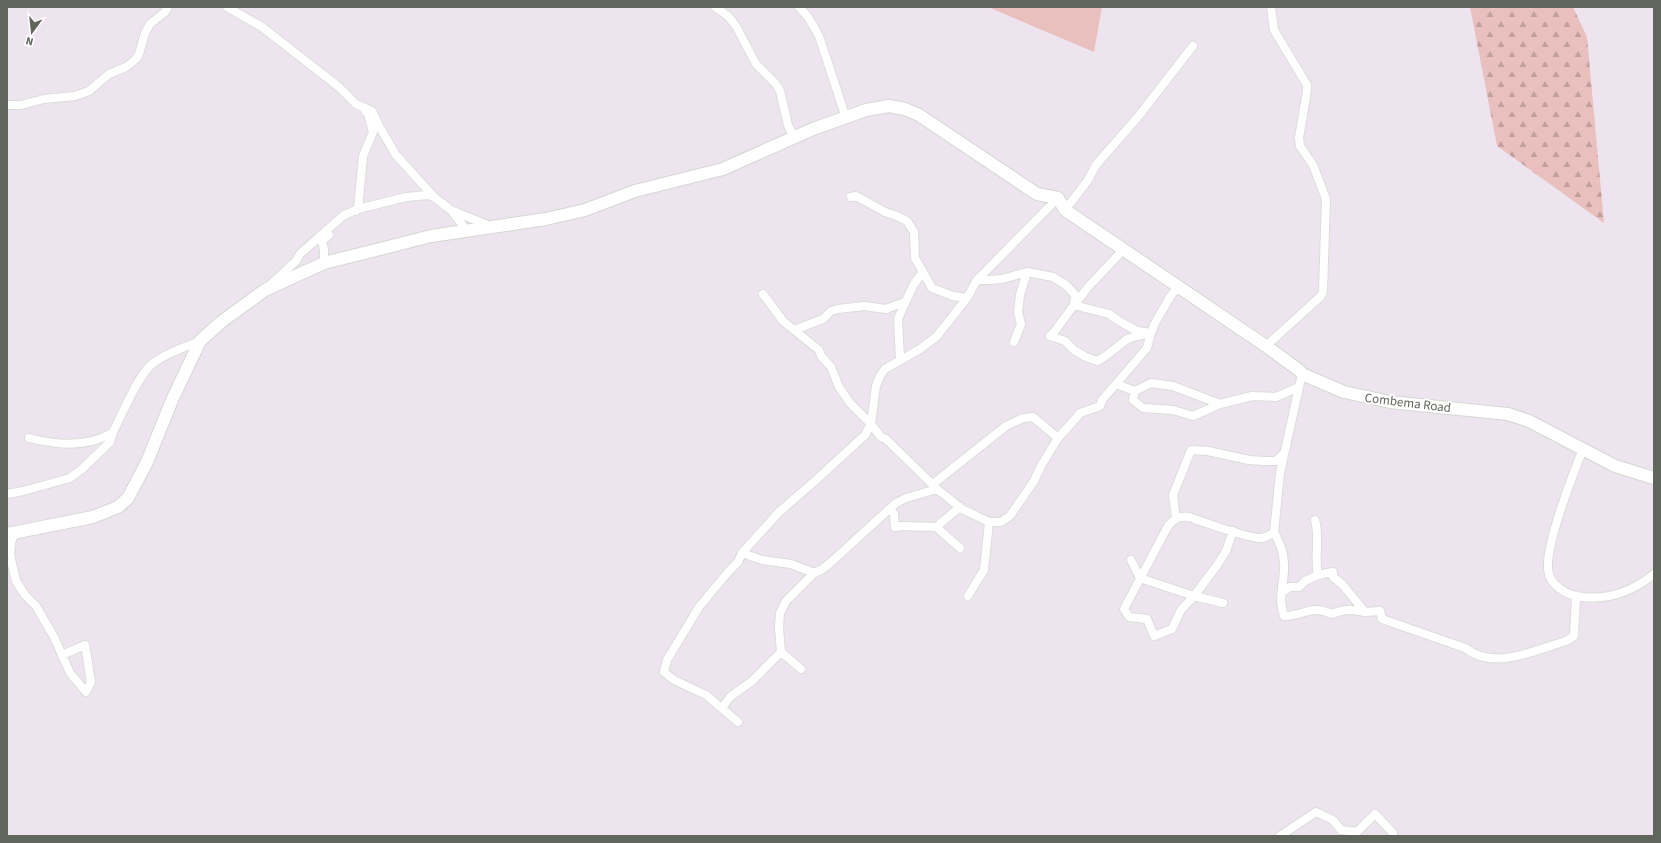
<svg xmlns="http://www.w3.org/2000/svg" width="1661" height="843" viewBox="0 0 1661 843" font-family="'Source Sans 3',sans-serif">
	<defs>
		<pattern id="forest-firs" width="22" height="20" patternUnits="userSpaceOnUse"><rect width="22" height="20" fill="#eac0bf"/><path d="M5 1l3.5 6h-7zM16 11l3.5 6h-7z" fill="#c1a09e"/></pattern>
	</defs>
	<rect width="100%" height="100%" fill="#eee4f0"/>
	<path fill="#eac0bf" d="M988 7H1102L1094 52Z"/>
	<path fill="url(#forest-firs)" d="M1470 7H1573L1587 37 1604 223 1497 146Z"/>
	<g fill="none" stroke-linecap="round" stroke-linejoin="round">
		<defs>
			<path id="street" d="M227 7 262 27 339 87 356 104 372 111 379 126 396 155 434 197 452 211 467 231
				M715 7 728 16 736 26 756 64 776 84 780 91 788 125 794 138
				M799 7 808 17 819 36 846 118
				M7 105H21L44 99 75 96 89 91 109 74 126 67 136 59 139 54 145 33 150 24 165 12 168 7
				M851 197 856 196 885 212 897 216 907 221 914 232 915 258 932 288 953 296 967 298
				M1065 210 1088 180 1096 165 1137 118 1193 46
				M356 211 358 209 363 156 373 132 368 114 365 111
				M453 211 490 226
				M324 263V250L322 241 329 235
				M977 280H990L1002 279 1027 272 1053 277 1066 285 1075 295 1074 305 1055 331 1050 336
				M270 285 296 261 300 254 344 215 358 209 406 197 428 195 434 197
				M763 294 783 321 794 330 823 319 831 311 838 309 864 306 886 309 902 303 904 305 898 319 900 359
				M904 305 914 284 923 272
				M794 330 819 350 821 356 831 367 839 387 850 403 871 424 881 437 886 439 937 489 962 509 989 522H1001L1010 516 1034 481 1041 466 1058 438 1076 418 1080 413 1100 406 1102 400 1147 348 1151 333 1155 323 1170 297 1178 287
				M1050 336 1065 341 1074 350 1086 357 1097 361C1108 356 1116 347 1126 340 1134 335 1143 336 1151 333L1137 331 1119 321 1109 314 1074 305 1089 286 1124 249
				M1014 342 1021 324 1018 312 1020 295 1027 272
				M1266 346 1321 296 1323 291 1326 199 1313 165 1300 146 1299 138 1307 91V85L1274 30 1271 7
				M1116 384 1135 391 1151 383 1173 386 1220 404
				M1135 391 1133 400 1143 408 1173 410 1193 416 1220 404 1252 396 1276 397 1299 387
				M29 438C56 445 88 448 113 432
				M1583 449C1571 479 1560 508 1552 539 1550 549 1547 559 1548 569 1549 586 1568 596 1583 597 1610 600 1633 591 1654 574
				M933 484 1006 426 1023 418 1033 417 1058 438
				M7 494 23 491 70 478 82 469 110 442 113 432C122 415 137 378 150 366 161 355 185 347 200 341
				M890 509 894 514 895 527 902 526 936 527 960 507
				M1176 518 1173 495 1191 450 1208 451 1249 460 1264 461H1276L1283 454
				M936 527 960 548
				M1233 531 1226 551 1218 564 1194 596 1181 610 1172 629 1154 636 1147 619 1129 617 1124 609 1168 526C1175 518 1178 516 1189 517 1204 522 1249 539 1262 538 1267 537 1270 535 1274 532L1280 473 1302 374
				M15 532 11 543 10 555 16 581 25 595 36 606 54 637 70 673 86 692 91 682 85 645 62 655
				M1274 532C1279 542 1284 552 1284 564 1285 583 1277 597 1284 616 1304 616 1310 604 1332 614 1343 609 1353 609 1365 612
				M742 553 762 560 791 564 814 573
				M1131 560 1140 578 1194 596 1223 603
				M1318 575 1333 572V577L1342 584 1365 612 1380 611 1382 619 1465 648C1494 671 1535 650 1566 641L1574 636 1576 597
				M1282 592 1290 587H1299L1305 581 1318 575C1314 559 1320 536 1315 520
				M968 596 984 570 989 522
				M801 669 781 652 779 627 780 613 786 601 814 573 821 570 829 564 896 503 906 498 937 489
				M722 708 730 697 752 681 781 652
				M738 722 706 695 674 680 664 672 667 660 699 607 729 571 738 562 742 553 779 512 816 480 865 435 871 424 876 386 880 376 885 369 920 349 937 336 967 298 977 280 1058 198
				M1280 836 1316 812 1333 820 1341 830 1357 832 1375 814 1393 833V836"/>
			<path id="secondary" d="M7 534 93 517 118 507 128 498 147 462 172 400 200 341 221 322 265 290 324 263 392 246 431 236 546 219 585 210 635 191 723 169 813 129 866 110 889 106 905 109 919 115 1037 194 1058 198 1065 210 1266 346 1300 371 1302 374 1344 392 1390 402 1508 414 1529 421 1615 466 1654 478"/>
		</defs>
		<use href="#street" stroke="#d9dfd7" stroke-width="10"/>
		<use href="#secondary" stroke="#d2d9cf" stroke-width="14"/>
		<use href="#street" stroke="#fff" stroke-width="8"/>
		<use href="#secondary" stroke="#fff" stroke-width="12"/>
	</g>
	<g text-anchor="middle" stroke-width="4" stroke-linejoin="round" paint-order="stroke">
		<g font-size="13" fill="#60665c" stroke="#fff">
			<text transform="translate(1408 402) rotate(7)" y="5">Combema Road</text>
		</g>
	</g>
	<rect width="1661" height="843" fill="none" stroke="#60665c" stroke-width="16"/>
	<g transform="translate(32 32) rotate(195)" stroke="#ffffff" stroke-width="3" paint-order="stroke">
	<path d="M0-3L7 15L0 10L-7 15Z" fill="#60665c"/>
	<text y="-6" font-size="11" font-weight="bold" text-anchor="middle" fill="#60665c">N</text>
	</g>
</svg>
